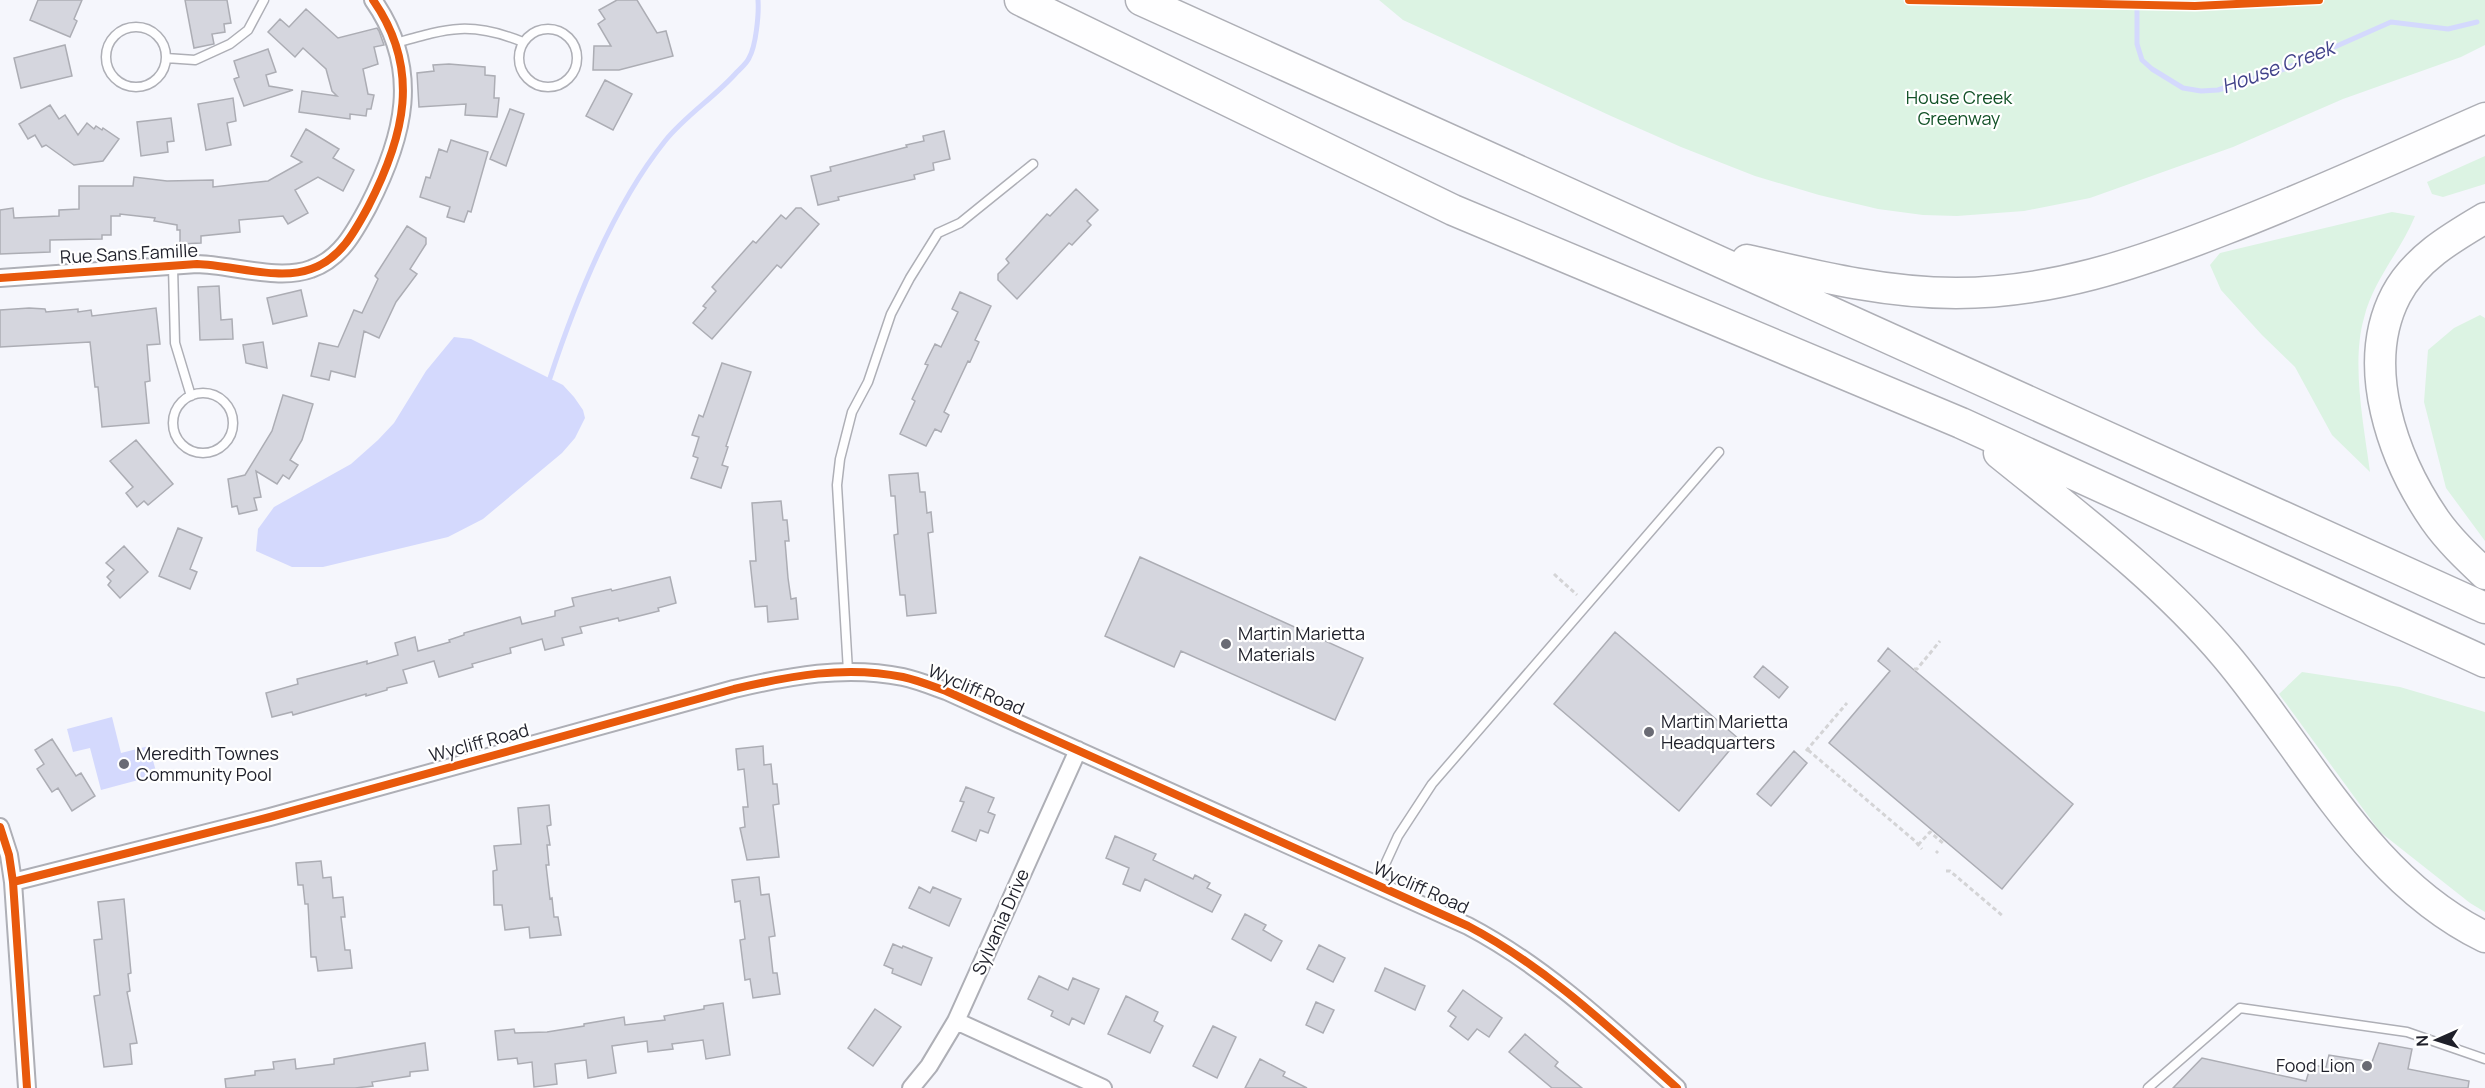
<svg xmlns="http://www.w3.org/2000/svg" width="2485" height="1088" viewBox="0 0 2485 1088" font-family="Manrope,sans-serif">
	<rect width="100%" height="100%" fill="#f5f6fc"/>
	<path fill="#dcf3e3" d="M1379 0H2485V45L2461 57 2343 99 2233 147 2090 198 2024 211 1957 216 1923 215 1878 209 1819 195 1755 176 1681 147 1611 116 1403 20Z
		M2485 156V184L2443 197 2432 194 2427 182Z
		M2392 212 2415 216C2401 251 2373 280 2364 318 2351 363 2364 426 2370 472L2332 435 2295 367 2262 335 2221 290 2210 265 2220 253Z
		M2480 315 2485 318V541L2446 488 2424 402 2428 350 2454 328Z
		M2302 672 2400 687 2485 712V912L2470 903 2380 832 2279 694Z"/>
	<path fill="#d4d9fd" d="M454 337 471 339 563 385 574 397 583 410 585 418 575 438 562 453 483 519 448 537 323 567H292L256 551 258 529 274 507 351 464 378 440 394 423 426 371Z
		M112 717 121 753 149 746 157 775 101 790 90 748 73 752 67 729Z"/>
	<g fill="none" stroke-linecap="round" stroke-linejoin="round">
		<path stroke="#d4d9fd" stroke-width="5" d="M2137 0V44L2142 60 2152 69 2183 88 2201 91 2218 90 2287 68 2391 22 2448 29 2477 22
			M550 378C576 299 613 206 665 141 686 115 715 97 737 72 741 68 747 63 749 58 756 46 759 14 758 0"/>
	</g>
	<path fill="#d5d6de" stroke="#acadb4" stroke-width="1.5" d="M38 0H82L74 19 77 21 70 37 30 20Z
		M185 0H227L231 23 224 24 225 32 212 34 214 44 194 48Z
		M617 0H637L657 33 666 31 673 56 619 70H593L594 46H611L598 24 605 19 599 10Z
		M306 9 338 38 377 28 379 31 384 45 374 47 378 64 363 69 368 94 374 95 371 109H367L366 116 350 114V119L299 112 302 91 337 96 332 91 326 69 303 48 295 57 268 32 280 19 289 27Z
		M65 45 72 76 21 88 14 58Z
		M268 49 276 72 266 75 269 86 293 90 244 106 234 79 239 77 234 61Z
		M449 64 485 67V75L495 76 494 98H499L497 117 465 115 466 104 419 107 417 73 434 71 433 65Z
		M605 80 632 94 613 130 586 116Z
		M233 98 236 121 227 123 231 145 206 150 198 104Z
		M50 105 59 119 65 115 78 135 87 123 94 129 96 126 102 130 103 128 119 139 103 161 74 165 46 145 42 147 35 135 28 139 19 124Z
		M510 109 524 114 506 166 490 159Z
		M171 118 174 141 167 142 168 152 141 156 137 122Z
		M306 129 339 149 333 158 354 170 343 191 318 177 295 190 308 213 288 224 283 216 239 220 240 232 201 236V243L180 244V230H177V225L154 221 155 218 120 214V216H111V235H102V239L50 240V252L0 254V210L13 208 14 218 59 216V210L79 209V186H133L134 177 167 181 213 180V187L268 181 302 162 291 156Z
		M944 131 950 159 933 163 934 170 914 175 915 179 838 197 839 200 818 205 811 176 831 171 830 167 907 147 906 145 924 141 923 136Z
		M451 140 488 152 471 212 468 211 464 222 447 217 450 207 420 197 426 177 430 178 439 149 447 152Z
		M1076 189 1098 210 1087 221 1091 225 1072 245 1069 243 1017 299 998 280V274L1009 263 1006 259 1047 214 1050 216Z
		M796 208H801L819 224 781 268 777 265 712 339 693 323 706 308 703 306 716 291 712 287 753 241 756 243 781 215 786 219Z
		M407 226 426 238V244L410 269 417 274 396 302 379 338 364 331 355 377 331 371 329 380 311 376 319 343 338 347 354 310 362 313 378 279 375 276Z
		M219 286 221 320 232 319 233 339 200 340 198 287Z
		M301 290 307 316 273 324 267 298Z
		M960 292 991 306 975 340 979 342 970 362 968 361 944 412 949 415 941 432 935 429 926 446 900 434 915 401 912 399 928 365 925 364 935 344 941 347 958 312 952 309Z
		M29 308 45 309 46 312 78 309V312L91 310 92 316 156 308 160 344 147 345 150 381 145 382 149 423 102 427 98 387H95L90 342 0 347V310Z
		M263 342 267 368 246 363 243 345Z
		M722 363 751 372 726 446 728 447 722 465 728 467 721 488 691 478 698 458 693 456 699 437 692 435 699 415 703 417Z
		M283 395 313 404 302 440 290 460 298 465 289 479 283 475 277 484 256 471 261 497 254 498 257 510 239 514 237 506 232 507 228 479 245 475 272 431Z
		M136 440 173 484 148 505 144 501 137 507 126 493 133 487 110 461Z
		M918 473 920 492H925L927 513 931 512 933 532 928 533 936 613 907 616 905 595H900L894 535 898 534 895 496H891L889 475Z
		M781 501 783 520H787L789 541H785L788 578 791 599 796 598 798 619 768 622 767 606 755 607 750 561H756L752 503Z
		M178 528 202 538 190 569 197 572 190 589 159 576Z
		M124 546 148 572 120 598 108 585 111 581 107 577 114 570 106 563Z
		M1140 557 1363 658 1335 720 1181 651 1174 667 1105 636Z
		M670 577 676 603 658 608 659 611 619 621 618 618 580 627 582 633 562 638 564 645 545 650 542 639 510 648 511 653 472 664 473 667 439 677 434 661 403 670 407 683 387 688V690L366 696V694L293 715 292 712 272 717 266 693 298 684 297 679 367 661V664L398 655 395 643 415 637 418 651 450 642 449 640 464 635V633L520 617 522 624 555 616V611L574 606 572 598 611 589 612 591Z
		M1615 632 1739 739 1679 811 1554 704Z
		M1888 648 2073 804 2002 889 1829 743 1890 671 1878 661Z
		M1763 666 1788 687 1779 698 1754 677Z
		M52 739 76 776 81 773 95 796 72 811 58 788 52 792 37 769 44 764 35 750Z
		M763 746 764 765 771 764 773 784H777L779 804 773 805 779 857 747 860 740 828 745 827 743 807H748L744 769 738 770 736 749Z
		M1794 751 1807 763 1771 806 1757 794Z
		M966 787 994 798 988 812 995 815 988 833 980 830 976 841 952 831 964 802 960 801Z
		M549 805 551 825 547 826 550 845H547L549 865H546L550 899 552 898 554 917H558L561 935 530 938 529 927 505 930 502 905H494L493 871 497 870 494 846 521 844 518 808Z
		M1115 836 1156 854 1153 860 1193 879 1195 875 1210 883 1207 888 1221 895 1212 912 1145 879 1140 891 1123 884 1129 868 1106 858Z
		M321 861 323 878 331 877 333 898 343 897 345 917H341L345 950H350L352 968 318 971 316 957H311L308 904H305L303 885H298L296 863Z
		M759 877 761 895 769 894 775 936 769 937 773 973H777L780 994 753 998 750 979 745 980 740 940 745 939 740 901 735 902 732 880Z
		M919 887 930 893 933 887 961 899 949 926 909 908Z
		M124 899 131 973 128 974 130 991 127 992 137 1043 130 1044 132 1064 104 1067 94 996 100 995 94 940 102 939 98 902Z
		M1245 914 1266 925 1263 930 1282 941 1271 961 1232 939Z
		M893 944 902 948 903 946 932 958 921 985 892 973 893 969 884 965Z
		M1319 945 1345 958 1333 982 1307 969Z
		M1385 968 1425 986 1415 1010 1375 991Z
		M1039 976 1068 990 1073 978 1099 989 1084 1024 1072 1018 1069 1025 1051 1016 1053 1011 1028 999Z
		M1463 990 1502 1018 1489 1037 1477 1029 1468 1040 1450 1026 1456 1017 1448 1011Z
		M1126 996 1158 1012 1154 1021 1163 1026 1150 1053 1108 1034Z
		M1316 1002 1334 1010 1323 1033 1306 1025Z
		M723 1003 730 1055 706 1059 703 1040 672 1044 673 1049 648 1052 647 1041 612 1046 616 1073 588 1078 586 1060 555 1064 557 1084 534 1087 532 1062 518 1064 517 1058 498 1060 495 1031 514 1029 515 1033 547 1032 584 1026V1024L624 1017 625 1025 665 1020 664 1016 704 1009V1006Z
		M875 1009 901 1027 873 1066 848 1048Z
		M1213 1026 1236 1037 1217 1078 1193 1066Z
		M1525 1034 1558 1062 1555 1066 1582 1088H1552L1509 1052Z
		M425 1043 428 1070 410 1072V1076L372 1082 373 1086 355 1088H226L225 1079 255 1075V1071L274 1069 273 1062 295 1059 296 1069 334 1064V1059Z
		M2379 1043 2412 1049 2408 1069 2469 1081 2468 1088H2173L2202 1058 2306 1081 2311 1065 2326 1067 2329 1055 2372 1062Z
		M1260 1059 1285 1072 1283 1076 1307 1088H1245Z"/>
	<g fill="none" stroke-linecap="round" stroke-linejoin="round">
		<defs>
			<path id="lane" d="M106 57a30 30 0 1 1 60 0a30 30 0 1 1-60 0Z
				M519 58a29 29 0 1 1 58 0a29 29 0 1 1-58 0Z
				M396 43C448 28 471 21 523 42
				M166 58 195 60 230 44 248 30 264 0
				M173 267 175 343 191 396
				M173 423a30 30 0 1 1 60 0a30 30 0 1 1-60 0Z
				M848 671 837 485 840 459 852 412 868 382 891 314 910 278 938 233 960 223 1033 164
				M1376 884 1398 836 1432 784 1719 452
				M2148 1088 2240 1008 2407 1032 2485 1059"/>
			<path id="street" d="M0 278 197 264C232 265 279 281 311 269 340 259 354 233 368 207 404 137 422 70 373 0
				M0 827 9 855 13 882 27 1088
				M13 882 270 817 734 689C790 676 845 665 903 677 917 680 932 686 946 691L1468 926C1546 967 1612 1030 1677 1088
				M956 1021 1103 1088
				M911 1088 929 1066 956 1021 1078 750"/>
			<path id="highway" d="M1020 0 1453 210 1961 423 2485 662
				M1141 0 2485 608
				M2485 218C2451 238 2415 259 2396 295 2359 366 2393 459 2435 520 2449 540 2467 557 2485 574
				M1747 260C1816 276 1885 293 1956 293 2051 293 2136 264 2223 230 2312 196 2398 156 2485 118
				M1999 453C2078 517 2160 578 2226 656 2308 753 2366 879 2485 937"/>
		</defs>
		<use href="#lane" stroke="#aeafb6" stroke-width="11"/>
		<use href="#street" stroke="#aeafb6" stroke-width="20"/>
		<use href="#highway" stroke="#aeafb6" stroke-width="33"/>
		<path stroke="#d4d4d6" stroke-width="3" stroke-dasharray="4.5 3" stroke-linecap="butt" d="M1554 574 1577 595
			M1914 669H1917L1940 641
			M1808 750 1915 841 1922 849
			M1806 751 1847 703
			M1918 845 1930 832 1944 844
			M1936 853 1938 851
			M1946 871H1950L2004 917"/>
		<use href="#lane" stroke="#fefeff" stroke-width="8"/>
		<use href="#street" stroke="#fefeff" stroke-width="16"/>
		<use href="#highway" stroke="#fefeff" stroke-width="30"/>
		<defs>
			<path id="cycleway" d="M1909 0 2195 6 2319 0
				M0 278 197 264C232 265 279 281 311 269 340 259 354 233 368 207 404 137 422 70 373 0
				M0 827 9 855 13 882 27 1088
				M13 882 270 817 734 689C790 676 845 665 903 677 917 680 932 686 946 691L1468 926C1546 967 1612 1030 1677 1088"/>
		</defs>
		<use href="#cycleway" stroke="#fff" stroke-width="11"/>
		<use href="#cycleway" stroke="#e8590c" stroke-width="8"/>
	</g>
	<g fill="#6a6b74" stroke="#fff" stroke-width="2">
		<circle cx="1226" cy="644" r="6"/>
		<circle cx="1649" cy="732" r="6"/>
		<circle cx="124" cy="764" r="6"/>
		<circle cx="2367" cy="1066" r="6"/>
	</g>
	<g text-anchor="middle" stroke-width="4.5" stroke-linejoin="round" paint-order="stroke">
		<g font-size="18" fill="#135228" stroke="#fff">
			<text x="1959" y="104">House Creek<tspan x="1959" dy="21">Greenway</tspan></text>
		</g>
		<g font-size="18" fill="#1f202a" stroke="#fff">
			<text transform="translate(129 254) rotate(-3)" y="6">Rue Sans Famille</text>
			<text transform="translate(976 690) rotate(23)" y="6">Wycliff Road</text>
			<text transform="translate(479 743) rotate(-15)" y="6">Wycliff Road</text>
			<text transform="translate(1421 888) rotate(24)" y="6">Wycliff Road</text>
			<text transform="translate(1001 922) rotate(-66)" y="6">Sylvania Drive</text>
		</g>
		<g font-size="18" fill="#1f202a" stroke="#fff" text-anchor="start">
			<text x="1238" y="640">Martin Marietta<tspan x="1238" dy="21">Materials</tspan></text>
			<text x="1661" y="728">Martin Marietta<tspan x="1661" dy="21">Headquarters</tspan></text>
			<text x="136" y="760">Meredith Townes<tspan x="136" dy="21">Community Pool</tspan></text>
			<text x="2355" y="1072" text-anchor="end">Food Lion</text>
		</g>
		<g font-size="20" font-style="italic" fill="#41428a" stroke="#fff">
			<text transform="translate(2278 67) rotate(-20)" y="7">House Creek</text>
		</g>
	</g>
	<g transform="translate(2437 1040) rotate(267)" stroke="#ffffff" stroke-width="4.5" paint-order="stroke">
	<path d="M0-4.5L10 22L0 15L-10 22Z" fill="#1f202a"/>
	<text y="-9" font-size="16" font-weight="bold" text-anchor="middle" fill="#1f202a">N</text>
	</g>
</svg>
